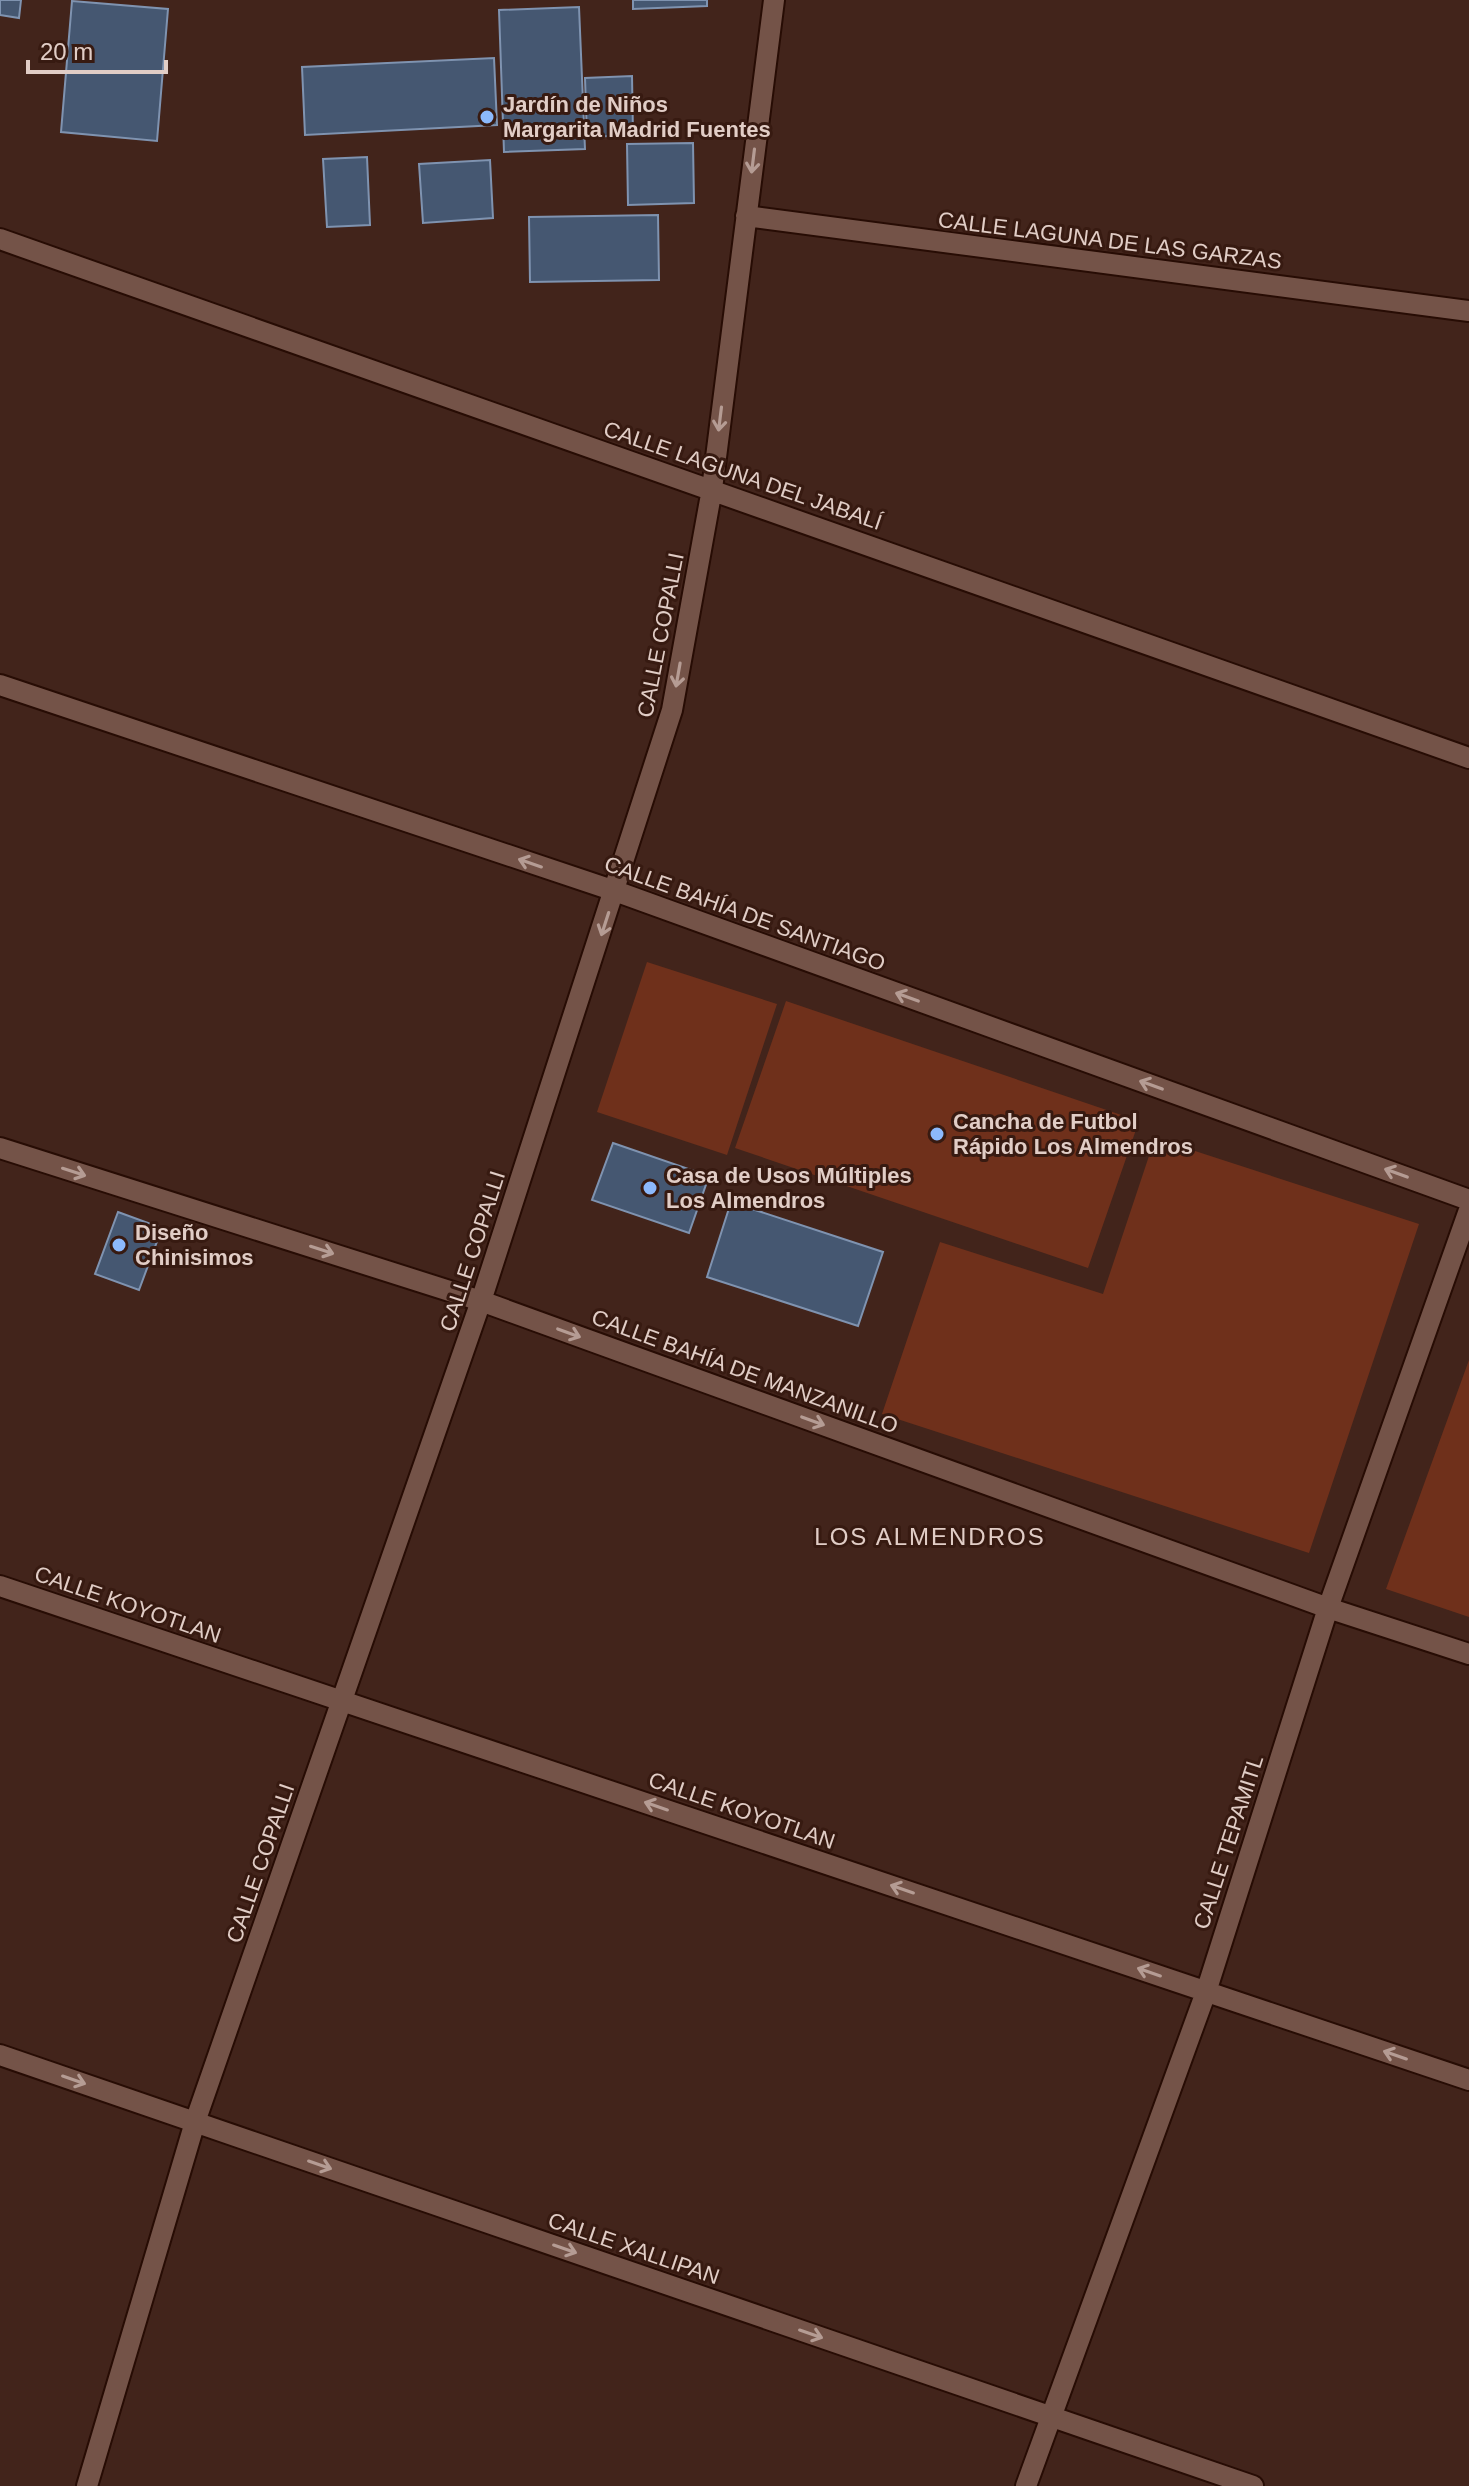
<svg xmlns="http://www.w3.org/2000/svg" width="1469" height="2486" viewBox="0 0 1469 2486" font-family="Arial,sans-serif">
	<rect width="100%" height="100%" fill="#42241b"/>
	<path fill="#6f301b" d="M647 962 777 1004 727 1155 597 1112Z
		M786 1001 1139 1121 1088 1268 735 1148Z
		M1155 1138 1419 1224 1309 1553 882 1414 940 1242 1103 1294Z
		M1469 1360V1617L1386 1589Z"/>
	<path fill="#455771" stroke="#7f93b0" stroke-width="2" d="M0 0H21L19 18 0 15Z
		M633 0H707V6L633 9Z
		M72 1 168 9 157 141 61 132Z
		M579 7 585 149 504 152 499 10Z
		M494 58 497 125 305 135 302 67Z
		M632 76 633 135 587 137 585 78Z
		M693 143 694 203 628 205 627 144Z
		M367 157 370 225 327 227 323 159Z
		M490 160 493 218 423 223 419 164Z
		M658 215 659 280 530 282 529 217Z
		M613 1143 709 1176 689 1233 592 1200Z
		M731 1202 883 1252 858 1326 707 1277Z
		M118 1212 162 1228 139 1290 95 1274Z"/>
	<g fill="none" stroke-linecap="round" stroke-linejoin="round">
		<defs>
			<path id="minor" d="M746 216 1469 311
				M0 239 1469 758
				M0 685 615 891 1469 1200
				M0 1148 481 1301 1328 1608 1469 1654
				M0 1586 1469 2080
				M0 2055 1253 2486
				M87 2486 195 2122 481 1301 672 710 712 489 774 0
				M1026 2486 1206 1992 1328 1608 1469 1210"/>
		</defs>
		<use href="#minor" stroke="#270c04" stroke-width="24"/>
		<use href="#minor" stroke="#745348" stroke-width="20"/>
	</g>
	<defs><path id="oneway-shaft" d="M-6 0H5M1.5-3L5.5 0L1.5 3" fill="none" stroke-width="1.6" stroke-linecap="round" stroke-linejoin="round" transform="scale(2)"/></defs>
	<g stroke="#b59c94">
		<use href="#oneway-shaft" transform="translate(753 161) rotate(97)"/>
		<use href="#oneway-shaft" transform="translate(720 419) rotate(97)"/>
		<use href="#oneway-shaft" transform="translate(678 675) rotate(100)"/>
		<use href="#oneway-shaft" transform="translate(530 863) rotate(-161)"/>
		<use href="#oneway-shaft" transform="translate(605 924) rotate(108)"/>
		<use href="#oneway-shaft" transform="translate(907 997) rotate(-160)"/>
		<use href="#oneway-shaft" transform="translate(1151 1085) rotate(-160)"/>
		<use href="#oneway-shaft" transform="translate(74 1172) rotate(18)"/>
		<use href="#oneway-shaft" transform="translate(1396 1173) rotate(-160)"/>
		<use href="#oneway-shaft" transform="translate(322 1250) rotate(18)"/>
		<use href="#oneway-shaft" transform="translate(569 1333) rotate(20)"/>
		<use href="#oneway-shaft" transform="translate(813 1421) rotate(20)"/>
		<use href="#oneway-shaft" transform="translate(656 1806) rotate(-161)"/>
		<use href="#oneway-shaft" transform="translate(902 1889) rotate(-161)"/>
		<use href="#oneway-shaft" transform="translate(1149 1972) rotate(-161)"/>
		<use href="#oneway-shaft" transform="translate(1395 2055) rotate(-161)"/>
		<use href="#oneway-shaft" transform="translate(74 2080) rotate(19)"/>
		<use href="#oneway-shaft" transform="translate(320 2165) rotate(19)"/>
		<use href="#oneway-shaft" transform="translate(565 2249) rotate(19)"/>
		<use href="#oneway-shaft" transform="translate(811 2334) rotate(19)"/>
	</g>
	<g fill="#8cb9fc" stroke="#371a11" stroke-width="3">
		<circle cx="487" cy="117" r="8"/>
		<circle cx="937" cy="1134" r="8"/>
		<circle cx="650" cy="1188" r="8"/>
		<circle cx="119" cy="1245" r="8"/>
	</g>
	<g text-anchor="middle" stroke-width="6" stroke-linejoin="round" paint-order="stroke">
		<g font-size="22" font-weight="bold" fill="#e1cdc6" stroke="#371a11" text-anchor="start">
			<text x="503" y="112">Jardín de Niños<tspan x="503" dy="25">Margarita Madrid Fuentes</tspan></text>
			<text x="953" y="1129">Cancha de Futbol<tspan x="953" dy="25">Rápido Los Almendros</tspan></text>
			<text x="666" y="1183">Casa de Usos Múltiples<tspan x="666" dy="25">Los Almendros</tspan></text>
			<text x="135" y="1240">Diseño<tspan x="135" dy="25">Chinisimos</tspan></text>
		</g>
		<g font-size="22" fill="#e1cdc6" stroke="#371a11">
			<text transform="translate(1110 240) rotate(7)" y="8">CALLE LAGUNA DE LAS GARZAS</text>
			<text transform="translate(743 475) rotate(19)" y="8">CALLE LAGUNA DEL JABALÍ</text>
			<text transform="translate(660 635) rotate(-79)" y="8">CALLE COPALLI</text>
			<text transform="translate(745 913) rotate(20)" y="8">CALLE BAHÍA DE SANTIAGO</text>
			<text transform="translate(472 1251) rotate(-72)" y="8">CALLE COPALLI</text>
			<text transform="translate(745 1371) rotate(20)" y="8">CALLE BAHÍA DE MANZANILLO</text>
			<text transform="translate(128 1604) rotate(19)" y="8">CALLE KOYOTLAN</text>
			<text transform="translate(742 1810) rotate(19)" y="8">CALLE KOYOTLAN</text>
			<text transform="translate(1228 1842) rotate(-72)" y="8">CALLE TEPAMITL</text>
			<text transform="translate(260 1863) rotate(-71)" y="8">CALLE COPALLI</text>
			<text transform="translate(634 2248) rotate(19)" y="8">CALLE XALLIPAN</text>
		</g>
		<g font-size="24" letter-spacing="2" fill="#e1cdc6" stroke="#371a11">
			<text x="930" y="1545">LOS ALMENDROS</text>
		</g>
	</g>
	<path d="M28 60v12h138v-12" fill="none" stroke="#e1cdc6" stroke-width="4"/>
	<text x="40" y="60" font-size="24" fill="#e1cdc6" stroke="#371a11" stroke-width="6" paint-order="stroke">20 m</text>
</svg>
